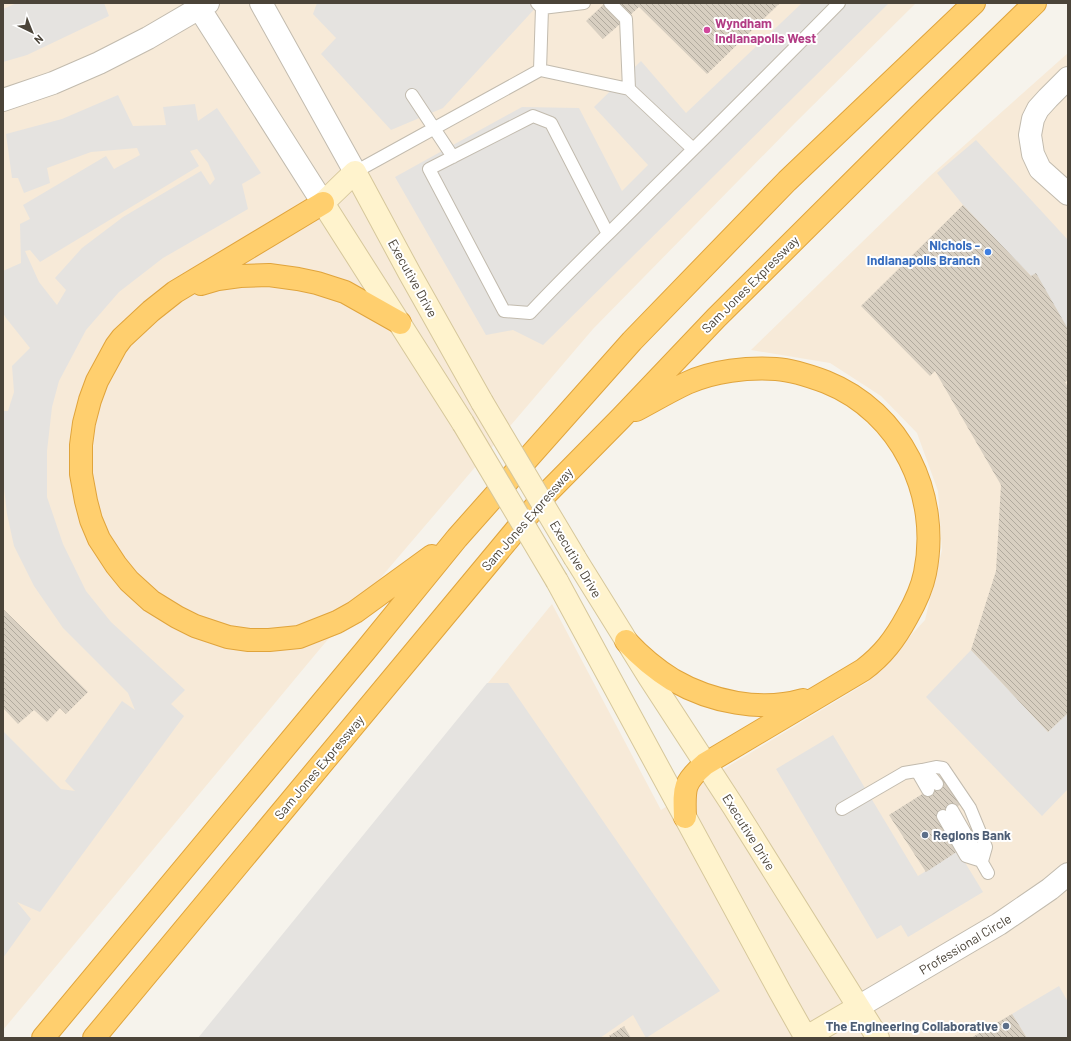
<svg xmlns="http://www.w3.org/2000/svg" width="1071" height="1041" viewBox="0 0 1071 1041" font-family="Barlow,sans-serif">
	<defs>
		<pattern id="building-back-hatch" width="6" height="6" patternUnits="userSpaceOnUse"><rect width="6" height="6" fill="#d8cfc1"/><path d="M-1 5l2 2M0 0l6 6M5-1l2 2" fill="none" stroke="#b1aa9e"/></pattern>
	</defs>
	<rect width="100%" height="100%" fill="#f6f3ec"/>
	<path fill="#f7ead8" d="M3 3H916L795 123 593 329 319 650 3 1030Z
		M1068 53V1038H199L552 604 661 810 732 764 868 682 925 620 942 550 938 491 917 433 881 396 830 363 751 350 930 176Z"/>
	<path fill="#e5e3e0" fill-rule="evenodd" d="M17 3H104L109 16 27 55 3 62V9Z
		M317 3H540L443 108 391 130 321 54 336 38 313 14Z
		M802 3H889L543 345 513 330 486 335 395 177 522 107 579 108 622 191 648 165 594 107 641 61 686 113Z
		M118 95 133 126 166 125 163 107 195 104 198 121 217 108 261 173 242 184 248 209 163 258 119 292 86 330 59 381 52 407 47 451V497L63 544 86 591 111 622 185 690 171 704 184 716 40 912 17 902 31 919 3 958V731L61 789 75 791 65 781 122 701 135 710 128 693 63 628 34 586 14 546 7 514 4 488 3 487V411H8L14 392 12 366 30 348 6 318 3 313V271L21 263 20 224 30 219 23 205 106 156 114 169 140 155 137 148 91 152 47 168 50 183 24 193 18 178H12L6 134 62 119ZM197 149 208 163 215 179 210 185 201 171 123 217 82 248 55 278 66 290 57 305 39 282 25 251 30 250 40 262 199 166 190 151Z
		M976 140 1068 240V329L1031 276 963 205 937 173Z
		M971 650 1048 732 1068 713V789L1042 816 926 697Z
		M487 683H508L720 991 646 1038 633 1015 600 1038H198Z
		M833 735 918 876 958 851 983 892 908 937 901 925 877 939 776 769Z
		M1059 986 1068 1002V1038H1027L1012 1014Z"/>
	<path fill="url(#building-back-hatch)" d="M605 3H780L707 74 639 7 603 39 586 21Z
		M963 205 1031 276 1036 273 1068 329V380L1065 382 1068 387V713L1048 732 971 650 996 571 1001 485 935 371 930 376 861 306Z
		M3 609 88 692 66 714 60 708 47 722 34 710 18 724 3 708Z
		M946 779 961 804 938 819 958 851 926 872 889 815Z
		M1012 1014 1027 1038H971Z
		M624 1026 631 1038H611L609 1036Z"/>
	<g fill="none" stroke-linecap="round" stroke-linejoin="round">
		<defs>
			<path id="lane" d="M537 3 542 8 540 70 629 89 693 149
				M610 3 626 19 629 89
				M542 8 584 3
				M412 95 453 157
				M355 172 540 70
				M608 234 551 123 533 116 429 169 504 311 530 313C569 271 611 232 651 191 714 129 777 66 839 3
				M922 770 936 767 943 768 970 808 986 847 982 861 966 856 943 816
				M917 771 928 790
				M842 809 904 773 922 770 933 779 937 784
				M952 810 988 873"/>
			<path id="street" d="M196 3 323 203
				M261 3 355 172
				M1068 78 1048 98 1038 109 1033 119 1030 135 1033 154 1040 169 1068 194
				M3 100 53 83 99 63 148 38 208 3
				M858 1007 999 924 1050 889 1068 874"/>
			<path id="secondary" d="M463 423 323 203 355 172 410 274 482 402
				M575 558 649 677 733 806 878 1038
				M557 581 779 990 806 1038
				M805 1038 858 1007"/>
			<path id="highway" d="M323 203 175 292 151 311 122 338 116 346 97 381 90 400 84 423 81 445V474L86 501 91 520 99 539 116 565 129 581 151 601 177 617 195 626 228 637 249 640H269L299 637 337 622 355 612 432 556
				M201 284 218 279 240 276 269 275 298 279 317 283 345 292 400 323
				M636 410C653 401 670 391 687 383 713 371 748 367 776 369 793 370 810 376 826 382 901 412 941 495 925 573 922 588 915 603 907 617 895 639 883 655 863 670L705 764C683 783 684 788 685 817
				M626 641C640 656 655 669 673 680 711 702 761 712 803 700
				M43 1038 365 651 457 538 632 341 787 181 974 3
				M94 1038 545 495 621 418 716 318 927 108 1035 3"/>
		</defs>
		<use href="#lane" stroke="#c2bbae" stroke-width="14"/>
		<use href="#street" stroke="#c2bbae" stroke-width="24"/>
		<use href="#secondary" stroke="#d6c79b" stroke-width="24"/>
		<use href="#highway" stroke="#e0a43c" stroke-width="24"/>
		<use href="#lane" stroke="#fff" stroke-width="12"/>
		<use href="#street" stroke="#fff" stroke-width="22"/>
		<use href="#secondary" stroke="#fff3cd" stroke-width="22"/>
		<use href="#highway" stroke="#ffcf6e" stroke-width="22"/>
		<defs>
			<path id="secondary-bridge" d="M482 402 575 558
				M463 423 557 581"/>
		</defs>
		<use href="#secondary-bridge" stroke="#d6c79b" stroke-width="24" stroke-linecap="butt"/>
		<use href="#secondary-bridge" stroke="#fff3cd" stroke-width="22"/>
	</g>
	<circle fill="#d1479c" stroke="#fff" stroke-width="1.5" cx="707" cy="30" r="4"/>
	<circle fill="#3f7fe0" stroke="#fff" stroke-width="1.5" cx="988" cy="252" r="4"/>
	<g fill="#5c6f8a" stroke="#fff" stroke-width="1.5">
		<circle cx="925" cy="835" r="4"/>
		<circle cx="1006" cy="1026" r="4"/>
	</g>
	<g text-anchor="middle" stroke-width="4" stroke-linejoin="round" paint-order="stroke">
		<g font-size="13" font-weight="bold" fill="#b23c85" stroke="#fff" text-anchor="start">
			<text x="715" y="28">Wyndham<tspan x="715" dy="15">Indianapolis West</tspan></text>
		</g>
		<g font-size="13" font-weight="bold" fill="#366cbe" stroke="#fff" text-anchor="end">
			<text x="980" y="250">Nichols -<tspan x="980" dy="15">Indianapolis Branch</tspan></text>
		</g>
		<g font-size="13" fill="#4b4439" stroke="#fff">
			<text transform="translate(413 278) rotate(61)" y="5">Executive Drive</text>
			<text transform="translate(750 284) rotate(-45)" y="5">Sam Jones Expressway</text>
			<text transform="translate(527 519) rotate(-49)" y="5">Sam Jones Expressway</text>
			<text transform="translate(576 559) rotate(59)" y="5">Executive Drive</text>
			<text transform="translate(319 767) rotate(-50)" y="5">Sam Jones Expressway</text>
			<text transform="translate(749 832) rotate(58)" y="5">Executive Drive</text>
			<text transform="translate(965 944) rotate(-31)" y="5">Professional Circle</text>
		</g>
		<g font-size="13" font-weight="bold" fill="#4e5e75" stroke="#fff" text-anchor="start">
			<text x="933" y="840">Regions Bank</text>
			<text x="998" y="1031" text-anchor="end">The Engineering Collaborative</text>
		</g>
	</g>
	<rect width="1071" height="1041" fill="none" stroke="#4b4439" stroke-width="8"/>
	<g transform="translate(32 32) rotate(137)" stroke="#ffffff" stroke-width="3" paint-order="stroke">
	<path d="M0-3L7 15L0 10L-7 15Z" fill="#4b4439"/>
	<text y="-6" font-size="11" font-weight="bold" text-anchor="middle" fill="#4b4439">N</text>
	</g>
</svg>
